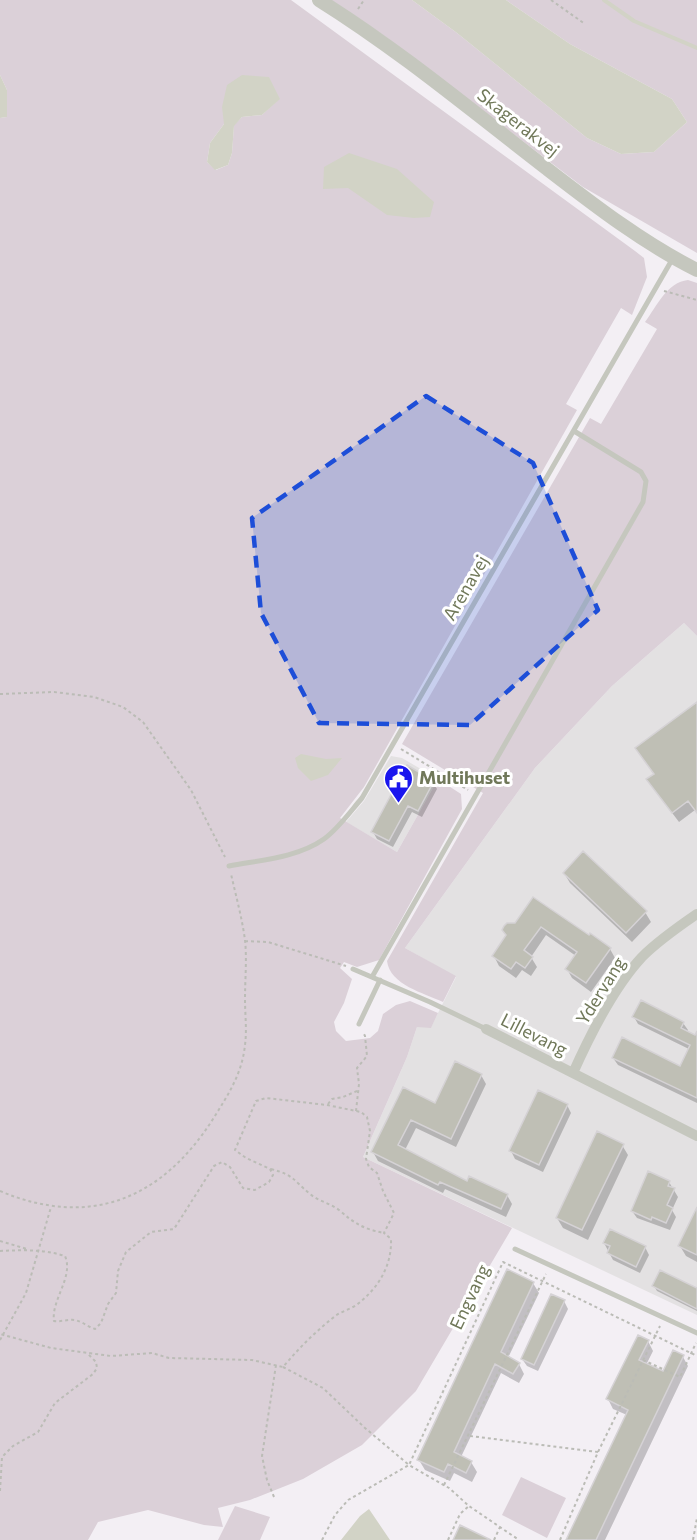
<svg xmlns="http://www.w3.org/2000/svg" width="697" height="1540" viewBox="0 0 697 1540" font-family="Commissioner,sans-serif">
	<rect width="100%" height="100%" fill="#f3eff4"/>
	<path fill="#e3e1e2" d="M684 623 697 636V1315L363 1157 407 1057 417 1027H431L456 977 405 948 535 768 612 686Z
		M391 756 402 758 438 779 397 852 346 822 364 801Z"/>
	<path fill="#dbd0d8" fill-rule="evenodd" d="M0 0H291L635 251 644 258 647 277 632 315 621 308 566 404 577 410 364 787 340 818 397 852 438 779 461 794 462 809 379 960 357 967 344 962 340 968 352 979 344 1003 334 1022 336 1031 346 1041 370 1038 378 1031 383 1014 396 1005 410 1001 438 1013 431 1028 417 1027 407 1057 363 1157 512 1228 416 1391 362 1445 303 1479 250 1500 218 1508 223 1527 204 1525 148 1510 98 1522 88 1540H0V118L7 117V90L0 75ZM279 99 262 115 242 117 234 125 232 153 228 165 216 170 207 162 210 143 224 124Z
		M331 0H412L457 33 587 138 621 154 654 152 687 122 672 99 570 44 506 0H697V253L583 187 386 37Z
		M688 280 697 283V636L684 623 612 686 535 768 405 948 456 976 443 1002C424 993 390 985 387 961L483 793 402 744 590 418 601 424 657 329 645 322C657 306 667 282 688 280Z
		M521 1477 566 1498 547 1538 502 1515Z
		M235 1506 270 1517 260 1540H218Z"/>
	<path fill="#d2d3c6" d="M412 0H506L570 44 672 99 687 122 654 152 621 154 587 138 457 33Z
		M0 75 7 90V117L0 118Z
		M242 75 269 77 280 99 262 115 242 117 234 126 232 153 228 165 215 170 207 162 210 143 224 124 222 107 227 85Z
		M349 153 397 169 434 202 430 217 414 218 387 215 348 188 323 189 324 167Z
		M301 754 326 759 342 758 328 775 311 781 298 768 295 758Z
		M369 1509 390 1540H341L360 1516Z"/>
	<path fill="#0003" d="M697 706V813L695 810 679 822 654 789V775L637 748Z
		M433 782 437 789 422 817 412 812 393 847 377 839 373 832Z
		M564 873 645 912 651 922 632 942 570 883Z
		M534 899 610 949 615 958 591 992 572 978 567 969 576 956 546 935 531 957 537 967 531 976 522 970 516 978 499 966 494 956Z
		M634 1017 683 1023 688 1030 687 1032 697 1037V1053L638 1024Z
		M613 1058 697 1069V1103L618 1065Z
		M481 1075 486 1084 456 1147 416 1128 405 1150 468 1183 507 1195 512 1204 506 1217 445 1189 443 1193 378 1161 373 1152 404 1089 436 1105Z
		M567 1105 571 1113 543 1172 515 1159 511 1151Z
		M622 1145 628 1155 588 1240 563 1228 557 1218Z
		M669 1182 678 1197 672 1210 676 1217 670 1230 637 1218 632 1211Z
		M697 1210V1262L686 1256 680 1246Z
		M604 1243 645 1247 649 1255 640 1273 613 1260Z
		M533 1283 539 1293 508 1358 519 1364 524 1374 519 1383 501 1373 461 1457 471 1462 477 1472 472 1482 454 1473 450 1481 425 1470 419 1460Z
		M654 1286 697 1290V1311L657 1291Z
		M564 1301 568 1309 538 1371 527 1366 522 1359Z
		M648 1341 653 1351 646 1365 663 1373 683 1357 688 1366 605 1540H568L627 1415 613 1409 608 1399Z"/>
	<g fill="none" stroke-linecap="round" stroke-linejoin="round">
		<path stroke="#d2d3c6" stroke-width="4" d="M604 0 634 21 697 48"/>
	</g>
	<path fill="#bfbfb5" stroke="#d5d2d5" stroke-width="1.5" d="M697 702V813L688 801 672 813 646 779 654 774 635 748Z
		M407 765 434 781 418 811 408 806 389 841 371 832Z
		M583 851 647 911 626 933 563 873Z
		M533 897 589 935 590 933 611 948 586 983 565 969 577 952 541 927 524 950 533 957 525 968 516 962 511 969 492 956 506 935 502 930 504 926 507 923H515Z
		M641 1000 684 1022 681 1028 695 1035 697 1031V1098L612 1058 622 1037 680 1066 690 1045 632 1017Z
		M455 1061 482 1074 451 1139 411 1120 398 1145 467 1181 469 1176 508 1194 501 1209 440 1182 438 1185 371 1152 403 1087 435 1103Z
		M538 1090 568 1104 539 1165 509 1151Z
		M597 1131 624 1144 582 1230 556 1218Z
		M648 1171 670 1181 668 1186 675 1188 667 1205 673 1208 666 1223 652 1217 651 1220 631 1211Z
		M697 1207V1255L678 1246Z
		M610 1229 646 1246 636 1267 607 1253 610 1246 603 1243Z
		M507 1269 534 1282 501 1352 520 1363 513 1374 495 1364 454 1452 472 1461 466 1473 448 1464 444 1472 417 1460Z
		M660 1270 697 1288V1309L652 1286Z
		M551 1294 565 1300 534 1365 521 1359Z
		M638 1335 649 1340 639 1360 663 1371 673 1350 684 1355 596 1540H566L628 1410 606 1399Z
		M460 1525 491 1540H453Z"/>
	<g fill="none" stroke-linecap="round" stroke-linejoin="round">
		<path stroke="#bbbcb6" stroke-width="2" stroke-dasharray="3 3" stroke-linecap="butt" d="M551 0 585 24
			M358 9 364 0
			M664 291 697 300
			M0 694 54 692 94 697 123 707 143 722 191 790 225 857
			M401 749 468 790
			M245 941 268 942 346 966
			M328 1104 332 1099 343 1097 357 1091
			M356 1111 359 1084 357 1068 367 1056 365 1036 363 1032
			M271 1169C294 1175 293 1180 310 1194 318 1201 330 1203 339 1210 354 1223 363 1229 384 1233
			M0 1191C90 1229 162 1199 213 1119 228 1095 242 1074 245 1045 247 1030 245 1014 245 999 245 980 247 959 245 940 242 918 236 896 231 874
			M0 1241 27 1249
			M0 1251C22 1250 43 1249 65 1256 74 1277 51 1300 54 1321 61 1322 68 1319 75 1320 83 1322 88 1327 95 1329L101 1323 108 1304 116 1293 118 1271 126 1252 151 1232 174 1229 214 1166 222 1162 230 1167 243 1188 255 1190 269 1182 273 1175 270 1169 246 1158 235 1150 256 1101 266 1098 327 1105 361 1112 367 1117 370 1131 366 1159 369 1167 377 1173 383 1191 394 1213 384 1233 391 1239C392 1265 379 1287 359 1303 352 1309 341 1311 334 1317 315 1332 299 1348 283 1367L252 1360 169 1358 152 1353 111 1356 51 1348 0 1334
			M0 1340 26 1293 51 1207
			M643 1360 680 1377 696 1343
			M283 1367 323 1388 365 1428 409 1465 503 1262 697 1356
			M470 1436 598 1452
			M444 1485 546 1274
			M0 1491 2 1457 13 1446 38 1432 55 1403 93 1374 97 1368 96 1362 87 1353
			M274 1497 267 1480 262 1456 276 1365
			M322 1540 335 1515 348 1500 409 1465 449 1488 469 1506 519 1540
			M448 1540 460 1514 469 1506
			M494 1540 500 1527
			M560 1540 598 1452 660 1326
			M693 1540 697 1518"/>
		<path stroke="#c5c7be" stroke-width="5" d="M229 866C260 860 297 858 324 839 338 829 350 812 362 798L673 258
			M353 969 430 1002 486 1029
			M372 977 643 502 646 481 641 472 574 431
			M359 1024 380 980
			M515 1249 697 1333"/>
		<path stroke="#c5c7be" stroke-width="10" d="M486 1029 697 1136
			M573 1073C590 1035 613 988 642 957 658 941 678 927 697 914"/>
		<path stroke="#c5c7be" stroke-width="14" d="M319 0C399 50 472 111 546 168 594 205 643 243 697 270"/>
	</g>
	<path fill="#1d4ed8" fill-opacity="0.2" stroke="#1d4ed8" stroke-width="4.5" stroke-dasharray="12 8" stroke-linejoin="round" d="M426 396 533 463 598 610 470 725 319 723 261 613 252 518Z"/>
	<defs>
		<symbol id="civic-pin" viewBox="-11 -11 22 30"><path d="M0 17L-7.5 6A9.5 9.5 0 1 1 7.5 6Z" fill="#1a16ee" stroke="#fff"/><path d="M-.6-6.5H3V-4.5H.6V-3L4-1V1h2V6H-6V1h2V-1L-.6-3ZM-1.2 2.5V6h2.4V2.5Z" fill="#fff"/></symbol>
	</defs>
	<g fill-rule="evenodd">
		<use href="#civic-pin" x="382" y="762" width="33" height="45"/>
	</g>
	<g text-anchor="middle" stroke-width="6" stroke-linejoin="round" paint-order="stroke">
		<g font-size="18" fill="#707859" stroke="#fff">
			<text transform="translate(518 123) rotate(38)" y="6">Skagerakvej</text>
			<text transform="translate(466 588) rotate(-60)" y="6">Arenavej</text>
			<text transform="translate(601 991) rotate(-58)" y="6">Ydervang</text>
			<text transform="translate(534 1035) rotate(27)" y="6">Lillevang</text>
			<text transform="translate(470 1297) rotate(-65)" y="6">Engvang</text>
		</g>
		<g font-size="18" font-weight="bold" fill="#707859" stroke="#fff" text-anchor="start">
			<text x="419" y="784">Multihuset</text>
		</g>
	</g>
</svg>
